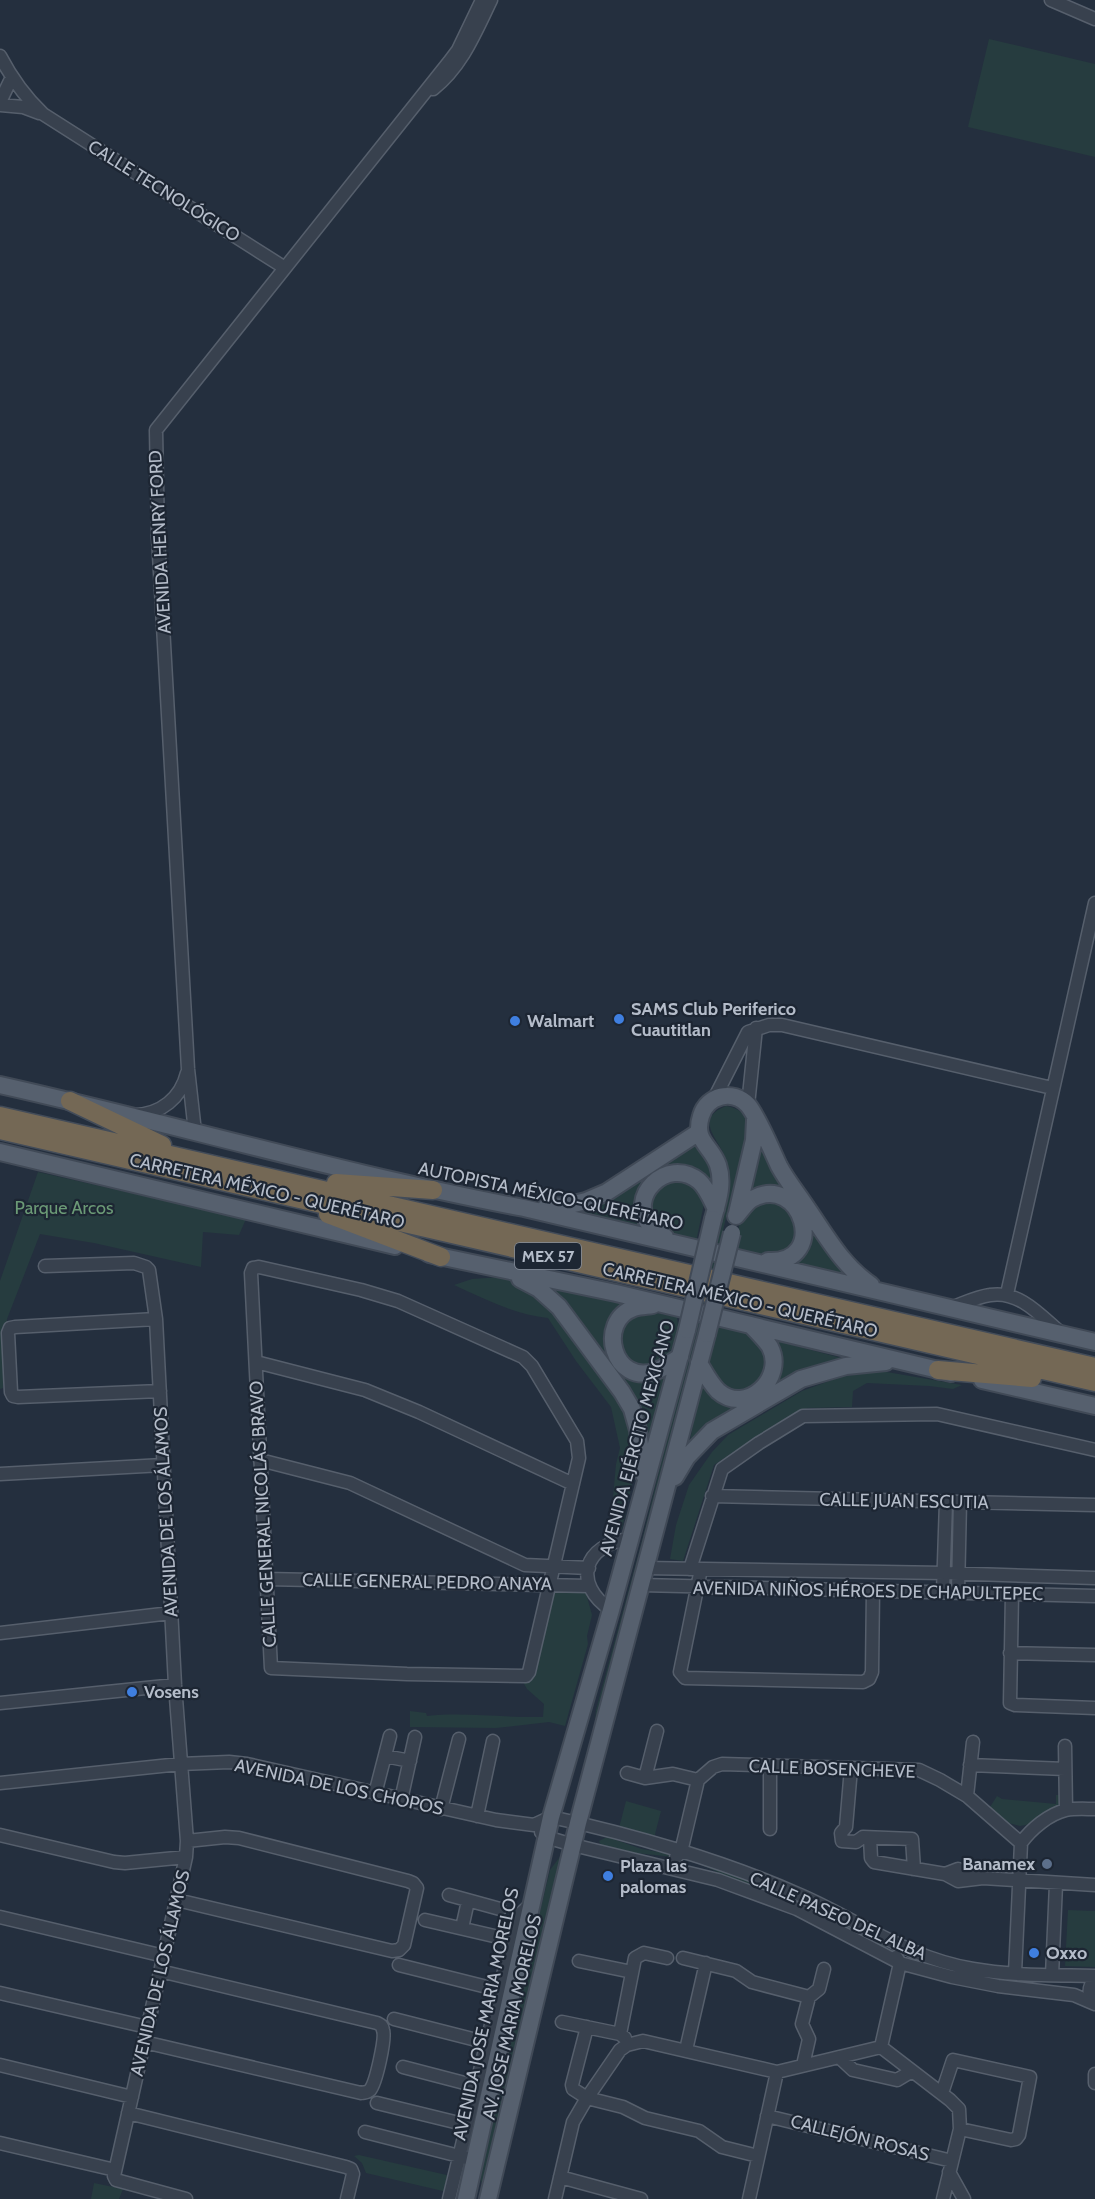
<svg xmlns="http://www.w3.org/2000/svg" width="1095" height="2199" viewBox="0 0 1095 2199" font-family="Cabin,sans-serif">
	<rect width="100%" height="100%" fill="#242f3e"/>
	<path fill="#263c3f" d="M989 39 1095 64V157L968 127Z
		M726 1106C742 1109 747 1115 747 1131L645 1554 594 1734 596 1710 641 1544 723 1214C726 1195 729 1180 726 1161 722 1141 691 1120 726 1106Z
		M759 1141 855 1279 792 1263 799 1256 796 1202 746 1196Z
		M695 1142C708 1157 714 1171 712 1192L701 1177 645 1185 652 1231 561 1210Z
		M38 1172 246 1219 239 1235 203 1232 201 1267 94 1243 40 1234 7 1319 3 1388 0 1389V1281Z
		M675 1179 697 1187 704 1204 696 1242 673 1237 655 1223 649 1200 652 1192Z
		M763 1198 791 1206 799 1239 775 1259 733 1251 741 1218Z
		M502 1277 517 1281 555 1309 629 1417 634 1441V1475L622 1529 610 1531 616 1464 620 1448 611 1407 576 1361 548 1318C515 1315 485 1299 454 1285L472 1279Z
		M551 1287 633 1305 626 1309 616 1365 668 1370 648 1460 634 1400 577 1316Z
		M646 1311 677 1317 678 1326 675 1342 666 1359 644 1367 630 1362 617 1342 624 1321Z
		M716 1324 750 1332 764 1340 769 1365 754 1391 730 1393 710 1373 708 1361Z
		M777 1341 849 1360 799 1375 687 1457 696 1408 704 1381 713 1395 774 1387C783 1373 786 1356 777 1341Z
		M881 1371 962 1385 953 1389 929 1386 867 1383 853 1391 852 1407 807 1408 798 1416 776 1424 714 1465 683 1561 670 1559 676 1525 689 1485 712 1452 728 1435 802 1391 840 1377Z
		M562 1588 586 1593 592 1615 587 1636 588 1644 565 1726 549 1722 496 1728 410 1727V1711L426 1713 427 1716C465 1712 505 1718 543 1717L544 1704 527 1689 523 1682 528 1672 547 1591H555Z
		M1056 1795H1063V1805L1031 1824 1020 1826 1005 1822 990 1807 997 1796 1002 1799 1056 1804Z
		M626 1801 661 1811 653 1842 619 1828Z
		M607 1837 642 1849 675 1855 673 1857 627 1852 602 1847 599 1841Z
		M562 1854 485 2199H479L482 2185 478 2168 550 1870Z
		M695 1859 782 1891 883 1943 892 1954 821 1917 690 1860Z
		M1068 1910 1095 1911V1967L1065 1966Z
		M359 2155 451 2176 447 2192 366 2173 362 2163 354 2156Z
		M94 2183 123 2189 119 2199H91Z"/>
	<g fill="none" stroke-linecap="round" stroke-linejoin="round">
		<defs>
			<path id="minor" d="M1051 0 1095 19
				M0 56C12 79 24 96 43 114L285 268
				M433 89C462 66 475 33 491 0
				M0 102 11 79
				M0 105 23 107 39 113
				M715 1097 748 1032 769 1025H782L1052 1088
				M748 1105 756 1028
				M135 1115C161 1114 181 1098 187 1073
				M195 1132 188 1069 158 537 156 430 449 62 458 50 482 0
				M45 1266 134 1263 146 1267 149 1270 156 1319 175 1685 187 1841 186 1857 114 2176 116 2180 186 2199
				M259 1267 361 1290 398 1301 523 1357 532 1366 577 1441 579 1458 529 1672 526 1676 407 1674 271 1668 251 1273 253 1268Z
				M1007 1294 1095 903
				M950 1308C962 1304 976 1297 990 1295 1019 1290 1041 1316 1061 1333
				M156 1319 15 1327 10 1328 8 1333 11 1392 13 1396 18 1397 160 1391
				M256 1362 365 1390 419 1412 573 1484
				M260 1460 350 1483 525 1565 589 1568
				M0 1474 163 1465
				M712 1496 1095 1505
				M645 1568 944 1573 1095 1578
				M690 1569 722 1469 759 1443 803 1416 937 1414 1095 1450
				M701 1569 680 1672 685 1678 863 1682 869 1679 872 1672 873 1590
				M266 1579 589 1586
				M641 1585 1095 1596
				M943 1591 946 1502
				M958 1592 960 1502
				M1012 1594 1010 1703 1015 1705 1095 1708
				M611 1610C572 1584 583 1544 630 1539
				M0 1633 171 1613
				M1010 1653 1095 1655
				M0 1703 175 1685
				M1065 1746 1066 1810
				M385 1756 410 1761
				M970 1765 1065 1769
				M851 1768 846 1827 841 1833 842 1841 856 1842 863 1837 912 1839 914 1869
				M627 1773 645 1778 673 1774 698 1780
				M645 1778 657 1731
				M0 1783 180 1764 229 1762 247 1764 496 1820 534 1825 551 1817C631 1834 723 1861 798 1894 859 1920 904 1957 973 1969 1013 1976 1054 1975 1095 1976
				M375 1794 390 1736
				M967 1796 973 1742
				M401 1800 415 1737
				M441 1809 459 1739
				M477 1816 493 1741
				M770 1829V1766
				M541 1832 546 1837 573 1845 718 1880 797 1909 900 1963 952 1977 998 1986 1074 1995 1095 2004
				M0 1835 114 1862 125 1863 186 1857
				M870 1838 871 1858 874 1862 945 1874 958 1881 983 1878 1095 1885
				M676 1857 681 1852 698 1780 713 1767 722 1764 919 1770 940 1780 967 1796 1021 1843
				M945 1874 958 1869 983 1878
				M449 1895 500 1909
				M177 1900 392 1951 399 1950 404 1945 417 1888 413 1883 408 1881 239 1838 225 1837 187 1841
				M0 1917 164 1956
				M425 1920 511 1940
				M462 1928 468 1901
				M683 1958 736 1971 752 1982 809 1997
				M579 1961 632 1972
				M399 1965 499 1990
				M1015 1973 1021 1843C1031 1829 1049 1814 1066 1810 1075 1808 1086 1809 1095 1809
				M1052 1975 1056 1884
				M1095 1979C1088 1987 1088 1995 1095 2003
				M0 1993 147 2027
				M394 2019 492 2044
				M562 2022 620 2034 625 2038
				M587 2027 572 2085 573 2089 587 2098 623 2107 645 2118 699 2131 722 2147 758 2156
				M620 2034 635 1958 644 1953 667 1958
				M144 2042 361 2093C366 2092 367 2093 370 2090 376 2083 386 2038 383 2030 382 2025 381 2025 377 2023L160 1971
				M881 2047 900 1963 896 1957
				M686 2050 706 1963
				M839 2057 853 2070 897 2080 912 2071
				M0 2065 132 2097
				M803 2065 809 2039 802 2024 809 1997 819 1989 824 1969
				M403 2067 476 2086
				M1095 2074V2083
				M942 2093 953 2060 1030 2077 1019 2135 1016 2139 1011 2140 960 2129
				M377 2103 467 2125
				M128 2113 346 2167 351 2169 353 2174 347 2199
				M767 2116 952 2161
				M365 2132 467 2158
				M0 2143 115 2170
				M949 2172 964 2199
				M560 2177 641 2199
				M449 2199 517 1917 530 1905
				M555 2199 573 2122 587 2098 620 2050 627 2045 643 2041 777 2072 881 2047 950 2100 959 2109 960 2129 943 2199
				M749 2199 777 2072"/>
			<path id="major" d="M0 1085C175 1124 348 1175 524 1208L1095 1342
				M0 1152 395 1246
				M546 1207 566 1206 586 1201 607 1192 699 1132
				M737 1213 754 1140 755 1120
				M736 1216C741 1211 746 1202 752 1199 802 1172 830 1264 768 1261
				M713 1219C718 1201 724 1183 718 1165 711 1145 693 1141 701 1116 707 1095 733 1089 748 1105 759 1119 771 1149 779 1166 787 1181 798 1194 807 1208 827 1237 842 1265 871 1285
				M665 1237C661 1234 655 1230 651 1226 625 1198 667 1155 699 1181 707 1188 711 1199 716 1209
				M429 1254 616 1293 951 1373
				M520 1279 539 1289 559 1307 622 1392 632 1409 638 1430 644 1475
				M653 1305C647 1306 640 1306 634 1308 596 1321 613 1387 656 1371 664 1368 673 1361 680 1357
				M699 1363C705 1373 710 1383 718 1391 746 1416 786 1378 770 1347 765 1339 757 1332 751 1325
				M982 1380 1095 1406
				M675 1477 687 1457 712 1431 801 1379 846 1366 886 1362
				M466 2199 551 1817 611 1610 687 1330
				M488 2199 578 1823 707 1334"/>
			<path id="highway" d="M70 1101 162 1145
				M0 1116 1095 1367
				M0 1130 1095 1382
				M336 1183 433 1190
				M328 1214 441 1257
				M938 1370 1032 1378"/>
		</defs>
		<use href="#minor" stroke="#565f6c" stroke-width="15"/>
		<use href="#major" stroke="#414a57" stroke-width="20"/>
		<use href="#highway" stroke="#434c59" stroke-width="21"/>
		<use href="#minor" stroke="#38414e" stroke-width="12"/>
		<use href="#major" stroke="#56606e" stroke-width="16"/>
		<use href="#highway" stroke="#746855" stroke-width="18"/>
		<defs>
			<path id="major-bridge" d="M687 1330 713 1219
				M707 1334 732 1233"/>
		</defs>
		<use href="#major-bridge" stroke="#414a57" stroke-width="20" stroke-linecap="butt"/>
		<use href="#major-bridge" stroke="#56606e" stroke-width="16"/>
	</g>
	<g fill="#3f7fe0" stroke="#1d2633" stroke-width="2">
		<circle cx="619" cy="1019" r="6"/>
		<circle cx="515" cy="1021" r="6"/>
		<circle cx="132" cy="1692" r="6"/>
		<circle cx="608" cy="1876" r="6"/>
		<circle cx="1034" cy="1953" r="6"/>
	</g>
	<circle fill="#5c6f8a" stroke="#1d2633" stroke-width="2" cx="1047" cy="1864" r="6"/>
	<g text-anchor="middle" stroke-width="4.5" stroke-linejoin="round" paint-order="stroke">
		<rect fill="#1d2633" stroke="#878f9c" stroke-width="1.5" x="515" y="1243" width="66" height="26" rx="4.5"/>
		<g font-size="16" font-weight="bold" fill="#b4bcc9">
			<text x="548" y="1262">MEX 57</text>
		</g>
		<g font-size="18" fill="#b4bcc9" stroke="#1d2633">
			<text transform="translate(164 191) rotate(32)" y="6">CALLE TECNOLÓGICO</text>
			<text transform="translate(160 542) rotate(-93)" y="6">AVENIDA HENRY FORD</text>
			<text transform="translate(267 1191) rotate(13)" y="6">CARRETERA MÉXICO - QUERÉTARO</text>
			<text transform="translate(551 1196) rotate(12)" y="6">AUTOPISTA MÉXICO-QUERÉTARO</text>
			<text transform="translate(740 1300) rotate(13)" y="6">CARRETERA MÉXICO - QUERÉTARO</text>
			<text transform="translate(637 1438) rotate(-75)" y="6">AVENIDA EJÉRCITO MEXICANO</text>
			<text transform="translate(904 1501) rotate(1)" y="6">CALLE JUAN ESCUTIA</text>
			<text transform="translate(166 1512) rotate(-93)" y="6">AVENIDA DE LOS ÁLAMOS</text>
			<text transform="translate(263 1514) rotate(-93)" y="6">CALLE GENERAL NICOLÁS BRAVO</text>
			<text transform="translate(427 1582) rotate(1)" y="6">CALLE GENERAL PEDRO ANAYA</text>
			<text transform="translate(868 1591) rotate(1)" y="6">AVENIDA NIÑOS HÉROES DE CHAPULTEPEC</text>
			<text transform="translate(832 1769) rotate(2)" y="6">CALLE BOSENCHEVE</text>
			<text transform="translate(339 1787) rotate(12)" y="6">AVENIDA DE LOS CHOPOS</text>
			<text transform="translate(838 1916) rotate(24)" y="6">CALLE PASEO DEL ALBA</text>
			<text transform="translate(160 1973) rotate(-77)" y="6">AVENIDA DE LOS ÁLAMOS</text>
			<text transform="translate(486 2014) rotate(-78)" y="6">AVENIDA JOSE MARIA MORELOS</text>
			<text transform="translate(512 2017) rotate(-77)" y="6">AV. JOSE MARIA MORELOS</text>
			<text transform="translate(860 2138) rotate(14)" y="6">CALLEJÓN ROSAS</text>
		</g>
		<g font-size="18" font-weight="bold" fill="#b4bcc9" stroke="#1d2633" text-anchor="start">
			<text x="631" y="1015">SAMS Club Periferico<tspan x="631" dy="21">Cuautitlan</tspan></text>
			<text x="527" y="1027">Walmart</text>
			<text x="144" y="1698">Vosens</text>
			<text x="1035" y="1870" text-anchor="end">Banamex</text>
			<text x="620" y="1872">Plaza las<tspan x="620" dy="21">palomas</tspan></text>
			<text x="1046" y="1959">Oxxo</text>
		</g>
		<g font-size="18" fill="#6b9a76" stroke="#1d2633">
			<text x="64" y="1214">Parque Arcos</text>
		</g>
	</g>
</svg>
